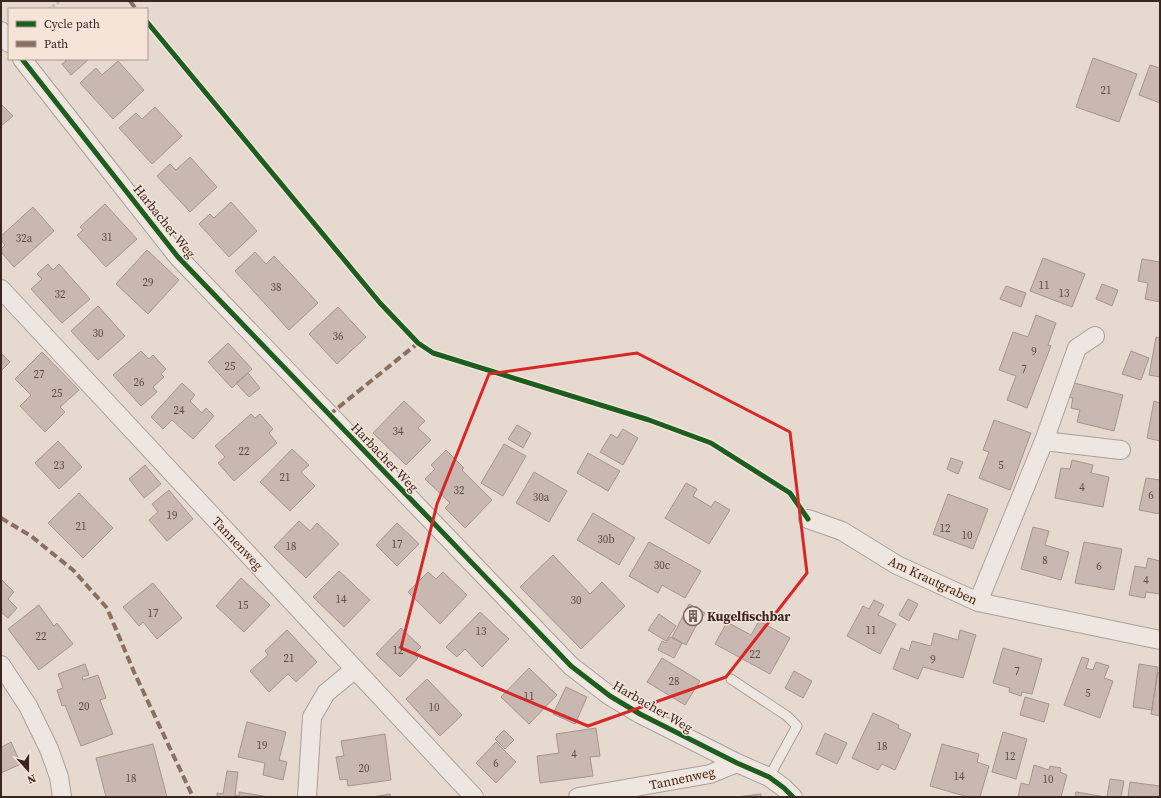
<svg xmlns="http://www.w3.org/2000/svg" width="1161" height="798" viewBox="0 0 1161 798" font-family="'Source Serif 4',serif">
	<rect width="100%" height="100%" fill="#e6d9d0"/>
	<path fill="#c9b7b1" stroke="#a6958f" d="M1093 58 1137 74 1119 122 1076 107Z
		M64 59H89L71 75 62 64 66 61Z
		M118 61 144 90 113 119 80 83 96 68 102 75Z
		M1150 65 1160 68V103L1139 95Z
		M1 104 13 116 1 126Z
		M155 107 182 136 152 164 119 128 136 113 142 119Z
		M190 157 217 187 190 212 157 176 170 164 176 170Z
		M231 202 257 231 229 257 199 224 210 214 214 218Z
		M105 204 137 239 106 267 77 235 83 230 80 227Z
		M33 207 54 231 14 267 1 252V249L5 245 1 240V236Z
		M147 250 179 280 148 314 116 284Z
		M255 252 266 264 274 256 318 303 289 330 235 271Z
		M1043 258 1085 274 1072 307 1030 291Z
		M1142 259 1160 262V302L1145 299 1148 283 1138 281Z
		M48 264 53 270 59 264 90 299 62 323 31 289 42 279 37 274Z
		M1102 284 1118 290 1112 306 1096 299Z
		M1006 286 1026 293 1021 307 1000 299Z
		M98 306 125 336 98 360 71 331Z
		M338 307 366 337 337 364 309 334Z
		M1036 315 1056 323 1048 345 1051 346 1027 408 1007 400 1016 376 999 370 1013 332 1028 337Z
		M1156 337 1160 338V377L1149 375Z
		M228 343 252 369 232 388 208 362Z
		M141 351 149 359 153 355 166 369 161 374 164 377 153 387 157 392 141 406 113 375Z
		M1131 351 1149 358 1141 380 1122 374Z
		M42 352 79 390 60 407 65 412 45 432 20 406 31 395 15 379Z
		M1 353 10 362 1 371Z
		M248 373 260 388 249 397 236 383Z
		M1070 382 1123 395 1114 431 1077 422 1080 410 1071 408 1073 398 1066 397Z
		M182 383 195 395 190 401 202 413 206 408 214 416 193 439 172 420 163 429 151 417Z
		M404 401 425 421 418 428 431 440 406 465 373 433Z
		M1154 401 1160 403V441L1147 438Z
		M251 414 255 418 260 414 273 429 269 433 277 443 234 481 218 463 225 457 215 446Z
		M994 420 1031 433 1010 490 979 478 989 452 983 450Z
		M517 425 531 433 523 448 508 439Z
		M623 429 638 438 623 465 600 452 611 434 617 438Z
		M58 441 82 467 59 489 35 463Z
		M504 444 526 456 503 496 481 483Z
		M292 449 309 465 301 472 315 486 290 511 260 482Z
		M446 450 464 468 462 470 492 500 465 528 445 508 450 503 425 479 435 469 431 465Z
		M588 453 620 471 608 491 577 473Z
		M951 458 963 462 958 474 947 469Z
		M1072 460 1093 465 1091 473 1109 477 1103 507 1055 498 1061 468 1070 469Z
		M145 465 161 484 144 498 129 479Z
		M534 472 567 491 549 522 516 503Z
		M1146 478 1160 480V514L1139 510Z
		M686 483 697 489 693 496 711 507 715 501 730 510 709 544 665 518Z
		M169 490 193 519 167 541 149 520 158 512 152 504Z
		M79 493 113 528 83 558 48 523Z
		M948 494 988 509 973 549 933 534Z
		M593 513 635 538 619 565 577 540Z
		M299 521 310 531 317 523 339 544 306 578 274 547Z
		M397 523 419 544 397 566 376 545Z
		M1033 527 1049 531 1045 545 1069 552 1061 580 1021 569Z
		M649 542 701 571 685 598 662 585 658 593 629 576Z
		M1084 542 1122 549 1114 590 1075 583Z
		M553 555 590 594 602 582 625 606 581 649 520 587Z
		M1148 558 1160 561V594L1146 592 1145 598 1129 595 1135 566 1146 568Z
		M339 571 370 600 344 627 313 597Z
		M428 572 436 579 443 572 467 595 440 624 408 592Z
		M241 578 270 605 244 632 216 606Z
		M1 579 14 592 8 599 17 608 8 618 1 612Z
		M153 583 182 618 157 639 143 622 139 626 123 607Z
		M908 599 918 604 909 621 899 615Z
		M874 600 884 605 878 615 896 624 880 654 847 636 863 606 869 609Z
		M689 604 705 613 696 626 682 618Z
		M39 605 54 626 57 623 73 644 39 670 8 629Z
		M480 612 509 639 482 667 465 649 457 657 446 647Z
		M659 614 676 626 666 641 648 630Z
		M682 618 696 626 686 645 672 637Z
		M759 621 790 638 770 674 715 644 727 622 751 635Z
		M401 628 421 647 414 654 418 658 400 677 376 654Z
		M287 630 317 662 296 682 288 674 269 692 250 671 268 655 265 651Z
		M960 630 976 635 963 678 923 667 918 679 893 669 901 648 909 651 912 641 931 646 934 633 958 640Z
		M670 637 682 643 674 658 658 650 662 641 666 643Z
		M1003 648 1042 659 1032 694 1022 692 1021 696 1009 692 1010 688 993 683Z
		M1082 657 1089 659 1086 668 1093 670 1096 662 1109 666 1104 678 1113 681 1100 718 1064 705Z
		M662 658 700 681 685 705 647 682Z
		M85 664 89 675 82 677 83 680 98 675 106 698 100 700 113 734 81 746 65 705 62 706 57 690 63 688 58 674Z
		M1139 664 1158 667 1152 710 1133 707Z
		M529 668 557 695 529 724 501 697Z
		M794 671 812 681 803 698 785 688Z
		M1158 672H1160V716L1151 714Z
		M427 679 462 715 440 736 406 699Z
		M566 687 587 697 575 724 553 714Z
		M1025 697 1049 704 1044 722 1020 715Z
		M873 713 899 725 898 728 911 734 895 770 882 764 878 770 852 758Z
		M247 722 286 732 279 760 287 762 283 780 263 775 265 763 238 757Z
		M596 728 600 756 590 757 593 776 540 783 537 756 559 753 556 734Z
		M504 730 514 740 505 749 495 739Z
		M1003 732 1027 739 1016 779 992 772Z
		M825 733 847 743 837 764 816 754Z
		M385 734 391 780 348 786 347 779 340 780 336 757 344 756 341 741Z
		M11 742 21 764 1 773V744L2 747Z
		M496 742 516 762 496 783 476 763Z
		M153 744 167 797H106L96 758Z
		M942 744 979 754 977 762 989 766 980 797H968L930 786Z
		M1034 765 1049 770 1050 766 1061 768 1060 772 1067 775 1061 797H1018L1021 783 1029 785Z
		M227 771 238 772 235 795 239 796V792L269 797H217V793L223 794Z
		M1110 779 1124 781 1121 797H1107Z
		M1130 782 1160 786V797H1128Z
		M1076 792 1106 797H1075Z
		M390 794 391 797H372Z
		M761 794V797H737Z"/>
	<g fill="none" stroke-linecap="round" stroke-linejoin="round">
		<defs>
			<path id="lane" d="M731 679 787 716 797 726 769 777"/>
			<path id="street" d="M1 31 9 43
				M22 59 178 257 571 666 610 696 640 714 737 763 769 777 784 788 793 797
				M1 289 474 797
				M1044 441 1121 450
				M808 519 842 531 897 565 978 602 1160 640
				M978 602 1044 441 1077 348 1095 336
				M1 665 28 706 49 749 59 777 62 797
				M307 797 312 717 326 693 355 669
				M578 797 710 774 737 763"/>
		</defs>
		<use href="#lane" stroke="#ab9f98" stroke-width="11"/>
		<use href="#street" stroke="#ab9f98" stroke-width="20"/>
		<path stroke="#c7beb8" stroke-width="2.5" stroke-dasharray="3 2" stroke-linecap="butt" d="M48 9 61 1"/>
		<use href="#lane" stroke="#eee7e1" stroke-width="9"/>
		<use href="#street" stroke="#eee7e1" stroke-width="18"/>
		<path stroke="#8d6e63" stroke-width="4" stroke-dasharray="8 4" stroke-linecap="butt" d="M130 1 136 9
			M329 415 418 343
			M1 518 31 536 73 570 107 608 134 672 193 797"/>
		<defs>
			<path id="cycleway" d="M147 22 380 303 418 343 433 353 649 420 711 443 790 493 808 519
				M22 59 178 257 571 666 610 696 640 714 737 763 769 777 784 788 793 797"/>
		</defs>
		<use href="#cycleway" stroke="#f5e4d7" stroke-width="8"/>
		<use href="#cycleway" stroke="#1b5e20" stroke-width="5"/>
	</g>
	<path fill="none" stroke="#d62828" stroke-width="3" stroke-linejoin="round" d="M637 353 790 432 807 573 726 677 588 726 401 648 437 504 489 374Z"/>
	<defs>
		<symbol id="building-ring" viewBox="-11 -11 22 22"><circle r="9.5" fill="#f5e4d7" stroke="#76655e" stroke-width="1.5"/><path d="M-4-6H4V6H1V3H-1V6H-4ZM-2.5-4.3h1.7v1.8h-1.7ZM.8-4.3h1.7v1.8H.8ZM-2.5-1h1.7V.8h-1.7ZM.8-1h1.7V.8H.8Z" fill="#76655e"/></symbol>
	</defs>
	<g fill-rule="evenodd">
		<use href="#building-ring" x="682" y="605" width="22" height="22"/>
	</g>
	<g text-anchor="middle" stroke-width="3" stroke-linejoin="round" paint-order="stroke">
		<g font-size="11" fill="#5e4a44">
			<text x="1106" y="94">21</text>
			<text x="107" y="241">31</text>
			<text x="24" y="242">32a</text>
			<text x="148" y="286">29</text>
			<text x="1044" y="289">11</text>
			<text x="276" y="291">38</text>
			<text x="1064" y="297">13</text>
			<text x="60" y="298">32</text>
			<text x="98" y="337">30</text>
			<text x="338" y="340">36</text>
			<text x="1034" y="355">9</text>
			<text x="230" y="370">25</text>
			<text x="1024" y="373">7</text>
			<text x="39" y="378">27</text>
			<text x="139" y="386">26</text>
			<text x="57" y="397">25</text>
			<text x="179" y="414">24</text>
			<text x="398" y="435">34</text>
			<text x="244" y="455">22</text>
			<text x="59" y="469">23</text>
			<text x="1001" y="469">5</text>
			<text x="285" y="481">21</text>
			<text x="1082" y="491">4</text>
			<text x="459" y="494">32</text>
			<text x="1151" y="499">6</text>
			<text x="541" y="501">30a</text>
			<text x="172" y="519">19</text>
			<text x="81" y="530">21</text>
			<text x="945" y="532">12</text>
			<text x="967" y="539">10</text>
			<text x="606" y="543">30b</text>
			<text x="397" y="548">17</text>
			<text x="291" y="550">18</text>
			<text x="1045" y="564">8</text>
			<text x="662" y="569">30c</text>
			<text x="1099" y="570">6</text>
			<text x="1146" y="584">4</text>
			<text x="341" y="603">14</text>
			<text x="576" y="604">30</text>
			<text x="243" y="609">15</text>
			<text x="153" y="617">17</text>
			<text x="871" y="634">11</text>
			<text x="481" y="635">13</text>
			<text x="41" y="640">22</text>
			<text x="398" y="654">12</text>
			<text x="755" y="658">22</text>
			<text x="289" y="662">21</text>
			<text x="933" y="663">9</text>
			<text x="1017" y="675">7</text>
			<text x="674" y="685">28</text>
			<text x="1088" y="697">5</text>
			<text x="529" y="700">11</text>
			<text x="84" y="710">20</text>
			<text x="434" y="711">10</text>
			<text x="262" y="749">19</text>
			<text x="882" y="750">18</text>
			<text x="574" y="758">4</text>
			<text x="1010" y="760">12</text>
			<text x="496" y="767">6</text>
			<text x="364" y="772">20</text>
			<text x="959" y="780">14</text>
			<text x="131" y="782">18</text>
			<text x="1048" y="783">10</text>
		</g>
		<g font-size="13" fill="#3a2620" stroke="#f5e4d7">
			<text transform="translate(165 221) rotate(51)" y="5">Harbacher Weg</text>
			<text transform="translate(385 457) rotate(46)" y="5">Harbacher Weg</text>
			<text transform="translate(238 543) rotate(47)" y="5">Tannenweg</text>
			<text transform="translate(933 580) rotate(25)" y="5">Am Krautgraben</text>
			<text transform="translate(653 706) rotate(30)" y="5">Harbacher Weg</text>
			<text transform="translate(682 778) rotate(-12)" y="5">Tannenweg</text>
		</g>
		<g font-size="13" font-weight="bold" fill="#3a2620" stroke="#f5e4d7" text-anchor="start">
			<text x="707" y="621">Kugelfischbar</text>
		</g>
	</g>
	<rect width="1161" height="798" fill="none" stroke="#3a2620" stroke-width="4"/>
	<rect x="8" y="8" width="140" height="52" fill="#f5e4d7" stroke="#aa988e"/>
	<rect x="16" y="21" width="20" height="6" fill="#1b5e20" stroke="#aa988e"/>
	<text x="44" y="28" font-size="12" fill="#3a2620">Cycle path</text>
	<rect x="16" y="41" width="20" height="6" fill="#8d6e63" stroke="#aa988e"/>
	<text x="44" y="48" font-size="12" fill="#3a2620">Path</text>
	<g transform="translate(28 770) rotate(159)" stroke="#f5e4d7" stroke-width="3" paint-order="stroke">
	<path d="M0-3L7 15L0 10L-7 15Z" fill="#3a2620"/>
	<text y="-6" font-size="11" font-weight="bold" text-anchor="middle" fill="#3a2620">N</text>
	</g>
</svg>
